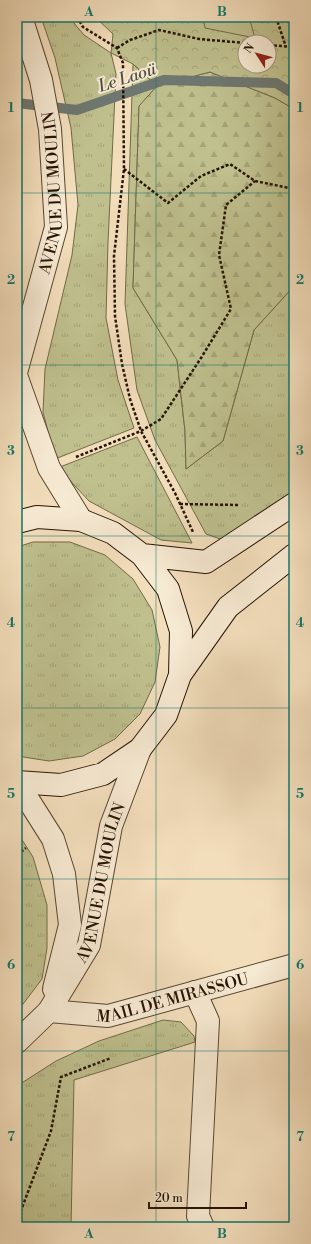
<svg xmlns="http://www.w3.org/2000/svg" width="311" height="1244" viewBox="0 0 311 1244" font-family="'Libre Bodoni',serif">
	<defs>
		<pattern id="grass-tufts" width="24" height="20" patternUnits="userSpaceOnUse"><rect width="24" height="20" fill="#bfc08e"/><path d="M3 7l-1-3M5 7V3M7 7l1-3M15 17l-1-3M17 17v-4M19 17l1-3" fill="none" stroke="#a4a479"/></pattern>
		<pattern id="forest-firs" width="22" height="20" patternUnits="userSpaceOnUse"><rect width="22" height="20" fill="#bfc08e"/><path d="M5 1l3.5 6h-7zM16 11l3.5 6h-7z" fill="#a4a479"/></pattern>
		<pattern id="park-crowns" width="20" height="18" patternUnits="userSpaceOnUse"><rect width="20" height="18" fill="#bfc08e"/><path d="M2 6a3 3 0 1 1 6 0M12 15a3 3 0 1 1 6 0" fill="none" stroke="#a4a479"/></pattern>
	</defs>
	<rect width="100%" height="100%" fill="#f3debc"/>
	<filter id="stains"><feTurbulence type="fractalNoise" baseFrequency=".005" numOctaves="4"/><feColorMatrix values="0 0 0 0 .2 0 0 0 0 .09 0 0 0 0 .02 0 0 0 .5 -.17"/></filter>
	<radialGradient id="worn" r=".72"><stop offset=".6" stop-color="#630" stop-opacity="0"/><stop offset="1" stop-color="#630" stop-opacity=".3"/></radialGradient>
	<path fill="url(#grass-tufts)" stroke="#726a49" d="M41 17H69L84 35 111 53 116 74 108 242 106 318 118 380 134 428 55 459 43 412 45 369 72 255 78 205 71 128 55 58Z
		M133 64 157 86 139 107 133 288 177 360 185 431 186 469 223 441 254 330 294 286V494L226 541 206 534 155 440 137 390 125 304Z
		M137 437 192 543 161 540 89 501 64 474 60 467Z
		M33 542H70L105 555 133 579 152 610 160 647 155 682 140 714 115 739 83 756 49 761 17 756V547Z
		M17 832 33 857 47 905V948L42 979 17 1012Z
		M163 1020 181 1022 194 1036 195 1042 74 1080 71 1227H17V1086L56 1061 99 1041Z"/>
	<path fill="url(#forest-firs)" stroke="#726a49" d="M210 72 275 98 294 109V286L254 330 223 441 186 469 185 431 177 360 133 288 139 106 157 86Z"/>
	<path fill="url(#park-crowns)" stroke="#726a49" fill-rule="evenodd" d="M95 17H294V109L275 98 210 72 157 86 133 64 111 53 113 34ZM245 42H269V66H245Z"/>
	<path fill="#bfc08e" stroke="#726a49" d="M203 17H249L255 38 205 28Z"/>
	<g fill="none" stroke-linecap="round" stroke-linejoin="round">
		<path stroke="#6e7871" stroke-width="10" d="M17 103 77 110 164 80 276 83 294 94"/>
		<defs>
			<g id="minor">
				<path id="s1" d="M17 369 56 227 50 129 41 80 21 17"/>
				<path d="M17 378 49 468 81 520"/>
				<path d="M17 782 53 839 64 874 70 925 54 989"/>
				<path d="M195 992 208 1021 198 1216 203 1227"/>
				<path id="s2" d="M49 1011 108 1016 294 965"/>
				<path id="s3" d="M17 1042 49 1011 89 945 111 826 140 749"/>
			</g>
			<path id="secondary" d="M17 522 37 517 81 520 113 533 142 555 168 589 181 631 180 675 166 715 140 749 103 774 61 785 17 782
				M142 555 206 562 294 504
				M180 675 228 607 294 555"/>
		</defs>
		<use href="#minor" stroke="#594632" stroke-width="24"/>
		<use href="#secondary" stroke="#261404" stroke-width="24"/>
		<path stroke="#261404" stroke-width="2.5" stroke-dasharray="3 2" stroke-linecap="butt" d="M77 17 83 27 117 48 123 63 124 169 114 256 115 316 122 364 130 399 141 431 175 493 193 532
			M276 17 286 47
			M269 45 294 47
			M117 48 130 40 159 30 199 39 245 43
			M124 169 168 203 201 176 230 164 255 181 294 189
			M76 457 141 431 161 419 201 358 231 309 219 255 226 205 255 181
			M180 504 240 505
			M17 855 26 848
			M17 1221 51 1131 61 1077 111 1058"/>
		<use href="#minor" stroke="#f7ead3" stroke-width="22"/>
		<use href="#secondary" stroke="#f7ead3" stroke-width="22"/>
	</g>
	<path fill="none" stroke="#0f766e" stroke-width="1" stroke-opacity="0.55" d="M156 17V1227M17 193H294M17 365H294M17 536H294M17 708H294M17 879H294M17 1051H294"/>
	<g text-anchor="middle" stroke-width="4" stroke-linejoin="round" paint-order="stroke">
		<g font-size="16" fill="#261404" stroke="#f7ead3">
			<text dy="6" stroke="none"><textPath href="#s1" startOffset="181">AVENUE DU MOULIN</textPath></text>
			<text dy="6" stroke="none"><textPath href="#s3" startOffset="185">AVENUE DU MOULIN</textPath></text>
			<text dy="6" stroke="none"><textPath href="#s2" startOffset="126">MAIL DE MIRASSOU</textPath></text>
		</g>
		<g font-size="17" font-style="italic" fill="#504e44" stroke="#f7ead3">
			<text transform="translate(127 77) rotate(-18)" y="6">Le Laoü</text>
		</g>
	</g>
	<rect width="311" height="1244" fill="none" stroke="#f3debc" stroke-width="44"/>
	<g transform="translate(257 54) rotate(306)"><circle r="19" fill="#f7ead3" stroke="#a39480"/>
	<path d="M0-3L7 15L0 10L-7 15Z" fill="#8f2418"/>
	<text y="-6" font-size="11" font-weight="bold" text-anchor="middle" fill="#261404">N</text>
	</g>
	<path d="M149 1202v6h97v-6" fill="none" stroke="#261404" stroke-width="2"/>
	<text x="155" y="1202" font-size="12" fill="#261404" stroke="#f7ead3" stroke-width="3" paint-order="stroke">20 m</text>
	<rect x="22" y="22" width="267" height="1200" fill="none" stroke="#0f766e" stroke-width="1.5"/>
	<g font-size="13" text-anchor="middle" font-weight="bold" fill="#0f766e">
		<text x="89" y="16">A</text>
		<text x="222" y="16">B</text>
		<text x="11" y="112">1</text>
		<text x="300" y="112">1</text>
		<text x="11" y="284">2</text>
		<text x="300" y="284">2</text>
		<text x="11" y="455">3</text>
		<text x="300" y="455">3</text>
		<text x="11" y="627">4</text>
		<text x="300" y="627">4</text>
		<text x="11" y="798">5</text>
		<text x="300" y="798">5</text>
		<text x="11" y="969">6</text>
		<text x="300" y="969">6</text>
		<text x="11" y="1141">7</text>
		<text x="300" y="1141">7</text>
		<text x="89" y="1238">A</text>
		<text x="222" y="1238">B</text>
	</g>
	<rect width="100%" height="100%" filter="url(#stains)"/>
	<rect width="100%" height="100%" fill="url(#worn)"/>
</svg>
